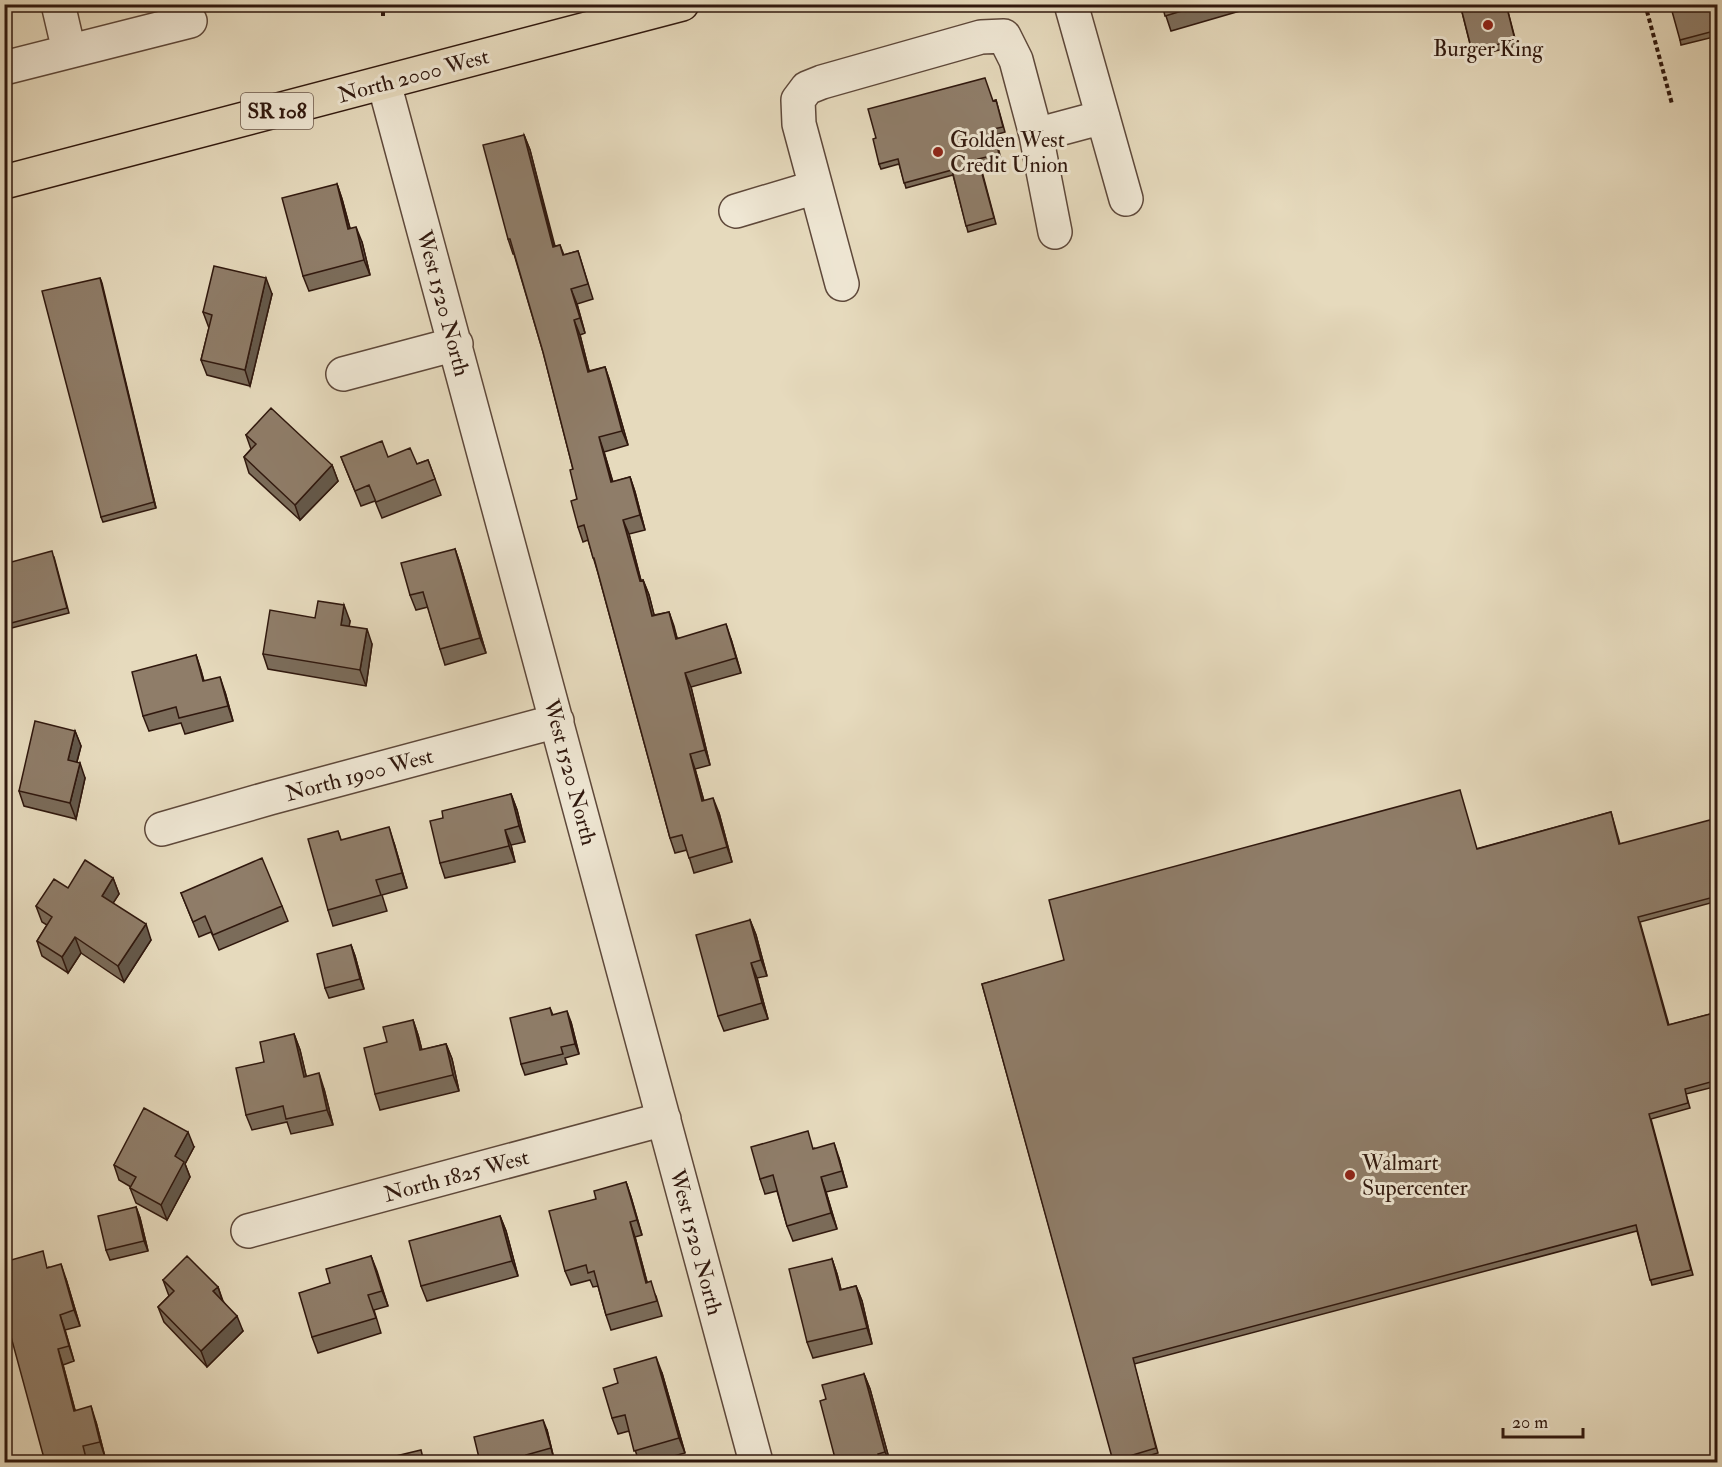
<svg xmlns="http://www.w3.org/2000/svg" width="1722" height="1467" viewBox="0 0 1722 1467" font-family="'IM FELL Double Pica',serif">
	<rect width="100%" height="100%" fill="#e6dabd"/>
	<filter id="stains"><feTurbulence type="fractalNoise" baseFrequency=".00333" numOctaves="4"/><feColorMatrix values="0 0 0 0 .2 0 0 0 0 .09 0 0 0 0 .02 0 0 0 .5 -.17"/></filter>
	<radialGradient id="worn" r=".72"><stop offset=".6" stop-color="#630" stop-opacity="0"/><stop offset="1" stop-color="#630" stop-opacity=".3"/></radialGradient>
	<g fill="none" stroke-linecap="round" stroke-linejoin="round">
		<defs>
			<path id="minor" d="M58 4 69 51
				M1071 4 1126 199
				M4 68 190 21
				M384 83 756 1462
				M1036 135 1055 232
				M736 211 816 187
				M842 284 799 124 798 100 807 88 822 82 981 37 1004 36 1016 60 1036 135 1103 117
				M343 374 456 344
				M162 829 270 798 557 721
				M248 1231 664 1119"/>
			<path id="major" d="M4 182 682 4"/>
		</defs>
		<use href="#minor" stroke="#5e483a" stroke-width="36"/>
		<use href="#major" stroke="#30180e" stroke-width="36"/>
		<path stroke="#30180e" stroke-width="4" stroke-dasharray="4.5 3" stroke-linecap="butt" d="M383 4V18
			M1645 4 1672 104"/>
		<use href="#minor" stroke="#efe7d4" stroke-width="33"/>
		<use href="#major" stroke="#e6dabd" stroke-width="33"/>
	</g>
	<path fill="#7b6c5a" stroke="#30180e" stroke-width="1.5" d="M100 4H117L102 8Z
		M1162 4H1264L1171 31Z
		M1460 4H1506L1517 46 1473 56Z
		M1718 4V36L1681 45 1680 40Z
		M996 100 1005 132 995 135 1001 159 980 164 996 224 968 232 953 175 906 188 899 164 881 169 879 164 993 101Z
		M524 135 530 150 555 246 560 245 564 255 578 251 593 299 577 304 585 333 580 335 589 371 605 367 610 382 628 445 604 452 613 482 630 477 635 492 645 530 629 534 641 581 643 580 649 595 654 615 669 612 677 638 731 639 741 673 691 687 710 765 695 769 704 801 719 813 732 862 694 873 687 850 675 853 670 838 598 573 588 540 583 542 578 527 577 499 573 469 543 352 514 254H513L508 239Z
		M337 184 342 199 350 228 362 242 370 275 309 291 303 276Z
		M100 278 156 508 103 522 101 517Z
		M272 294 250 386 207 375 201 360 209 328 203 312Z
		M246 435 332 465 338 481 300 520 249 473 244 457 251 449Z
		M341 457H388L417 464 428 460 441 495 382 518 375 501 361 506Z
		M455 549 460 564 486 653 445 665 440 649 428 607 416 610 410 595Z
		M54 557 69 613 4 630V564Z
		M315 618 350 621 349 626 372 644 366 686 268 669 263 654Z
		M196 655 204 681 225 692 233 721 185 734 181 723 149 731 143 716Z
		M75 731 81 746 77 762 85 778 76 819 24 806 19 791Z
		M511 794 517 810 525 842 511 845 515 862 445 878 440 863 443 818Z
		M1611 812 1620 844 1712 825 1718 845V901L1640 922 1669 1025 1718 1012V1086L1686 1094 1690 1108 1651 1119 1693 1275 1652 1285 1637 1231 1134 1364 1158 1453 1128 1462H1114L982 984Z
		M338 831 341 840 394 843 407 888 382 895 387 911 333 926 328 910Z
		M113 878 119 894 113 903 151 940 124 982 81 953 68 973 42 956 37 941 47 925 42 922 36 906 68 888Z
		M181 893 282 906 288 921 219 950 211 932 199 937Z
		M750 920 756 935 767 976 757 978 768 1019 724 1031 718 1016Z
		M351 945 355 956 364 989 329 998 325 988Z
		M550 1008 553 1015 571 1022 579 1054 565 1058 567 1064 525 1075 521 1064Z
		M413 1020 418 1035 422 1050 446 1044 452 1059 459 1091 380 1110 375 1094 387 1042Z
		M294 1034 300 1050 306 1076 324 1089 333 1125 291 1134 287 1122 252 1130 246 1115 264 1062Z
		M194 1147 185 1164 190 1177 167 1220 136 1203 130 1188 131 1187 119 1180 114 1165Z
		M814 1148 839 1158 847 1187 826 1192 837 1229 793 1241 787 1226 777 1191 765 1194 760 1179Z
		M626 1182 631 1197 642 1235 635 1237 647 1282 656 1296 662 1316 611 1330 606 1315 598 1286 593 1287 590 1280 571 1285 565 1271 596 1199Z
		M136 1207 140 1218 148 1251 110 1260 106 1250Z
		M500 1216 506 1231 518 1276 427 1301 421 1286Z
		M371 1256 388 1306 374 1310 381 1333 318 1353 312 1337 330 1283Z
		M832 1259 837 1274 841 1290 856 1286 862 1301 872 1344 813 1358 807 1342Z
		M49 1267 66 1279 80 1326 65 1330 74 1361 63 1365 75 1410 96 1422 105 1457 88 1462 9 1304Z
		M163 1280 218 1287 223 1301 243 1331 207 1367 164 1322 158 1307 169 1296Z
		M662 1373 685 1453 652 1462H639L629 1431 618 1434 612 1418Z
		M864 1374 870 1389 890 1462H836Z
		M547 1430 554 1459 540 1462H480Z"/>
	<path fill="#64584a" stroke="#30180e" stroke-width="1.5" d="M524 135 530 150 558 262 553 247Z
		M337 184 342 199 354 244 348 229Z
		M356 227 362 242 370 275 364 260Z
		M100 278 102 283 156 508 154 502Z
		M266 278 272 294 250 386 245 370Z
		M571 289 577 304 585 333 580 318Z
		M574 320 580 335 593 386 588 372Z
		M605 367 610 382 628 445 622 431Z
		M599 437 604 452 617 497 611 482Z
		M332 465 338 481 300 520 295 505Z
		M630 477 635 492 645 530 640 515Z
		M623 520 629 534 645 596 640 581Z
		M455 549 460 564 486 653 480 638Z
		M643 580 649 595 658 630 652 616Z
		M344 605 350 621 347 640 341 625Z
		M669 612 674 626 681 654 676 639Z
		M726 624 731 639 741 673 736 658Z
		M367 629 372 644 366 686 360 670Z
		M196 655 201 670 208 697 203 681Z
		M685 673 691 687 710 765 705 750Z
		M220 677 225 692 233 721 228 706Z
		M75 731 81 746 73 776 68 760Z
		M690 754 695 769 708 816 702 801Z
		M80 763 85 778 76 819 70 803Z
		M511 794 517 810 525 842 519 826Z
		M713 798 719 813 732 862 727 847Z
		M389 827 394 843 407 888 402 873Z
		M505 830 511 845 515 862 509 846Z
		M113 878 119 894 108 911 102 896Z
		M750 920 756 935 767 976 761 960Z
		M146 924 151 940 124 982 118 966Z
		M75 937 81 953 68 973 62 957Z
		M351 945 355 956 364 989 360 979Z
		M751 963 757 978 768 1019 762 1003Z
		M567 1011 571 1022 579 1054 575 1044Z
		M413 1020 418 1035 426 1066 420 1050Z
		M294 1034 300 1050 310 1092 304 1077Z
		M446 1044 452 1059 459 1091 453 1075Z
		M319 1073 324 1089 333 1125 327 1110Z
		M188 1132 194 1147 185 1164 190 1177 167 1220 161 1205 175 1156Z
		M834 1143 839 1158 847 1187 842 1171Z
		M821 1177 826 1192 837 1229 831 1213Z
		M626 1182 631 1197 642 1235 637 1220Z
		M136 1207 140 1218 148 1251 144 1241Z
		M500 1216 506 1231 518 1276 512 1261Z
		M630 1222 635 1237 651 1297 646 1283Z
		M371 1256 377 1271 388 1306 382 1291Z
		M832 1259 837 1274 845 1305 840 1290Z
		M61 1264 66 1279 80 1326 74 1310Z
		M856 1286 862 1301 872 1344 867 1328Z
		M218 1287 223 1303 213 1291Z
		M60 1315 65 1330 74 1361 69 1346Z
		M237 1316 243 1331 207 1367 201 1351Z
		M58 1349 63 1365 79 1426 74 1411Z
		M656 1357 662 1373 685 1453 679 1438Z
		M864 1374 870 1389 890 1462 885 1452Z
		M91 1406 96 1422 105 1457 100 1442Z
		M543 1420 547 1430 554 1459 551 1448Z"/>
	<path fill="#8f7d69" stroke="#30180e" stroke-width="1.5" d="M1162 4H1205L1165 16Z
		M1460 4H1506L1515 40 1472 51Z
		M1670 4H1718V30L1680 40Z
		M985 78 993 101 996 100 1003 127 993 129 999 154 978 159 994 218 966 226 952 170 904 183 898 159 879 164 873 139 876 138 868 109Z
		M524 135 553 247 560 245 563 255 578 251 588 284 571 289 580 318 574 320 588 372 605 367 622 431 599 437 611 482 630 477 640 515 623 520 640 581 643 580 652 616 669 612 676 639 726 624 736 658 685 673 705 750 690 754 702 801 713 798 727 847 689 858 682 835 670 838 594 558H593L584 525 578 527 571 501 577 499 570 470 573 469 543 352 510 239H508L483 145Z
		M337 184 348 229 356 227 364 260 303 276 282 198Z
		M214 266 266 278 245 370 201 360 212 315 203 312Z
		M100 278 154 502 101 517 42 291Z
		M271 408 332 465 295 505 244 457 256 444 246 435Z
		M382 441 388 457 410 448 417 464 428 460 435 479 376 502 369 485 355 491 341 457Z
		M455 549 480 638 440 649 423 592 410 595 401 563Z
		M52 551 67 608 4 625V564Z
		M318 601 344 605 341 625 367 629 360 670 263 654 270 610 315 618Z
		M196 655 203 681 220 677 228 706 179 718 176 707 143 716 132 672Z
		M35 721 75 731 68 760 80 763 70 803 19 791Z
		M1460 790 1477 849 1611 812 1619 844 1710 820 1718 847V896L1638 917 1668 1025 1718 1012V1080L1685 1089 1688 1103 1649 1114 1691 1270 1650 1280 1636 1225 1133 1358 1156 1448 1113 1461 982 984 1064 960 1049 900Z
		M511 794 519 826 505 830 509 846 440 863 430 821 443 818 442 811Z
		M389 827 402 873 376 880 381 895 328 910 308 839 338 831 341 840Z
		M262 858 282 906 213 935 205 916 193 922 181 893Z
		M85 860 113 878 102 896 146 924 118 966 75 937 62 957 37 941 52 917 36 906 54 879 68 888Z
		M750 920 761 960 751 963 762 1003 718 1016 696 935Z
		M351 945 360 979 325 988 317 954Z
		M550 1008 552 1015 567 1011 575 1044 561 1047 563 1054 521 1064 510 1018Z
		M413 1020 420 1050 446 1044 453 1075 375 1094 364 1048 387 1042 383 1027Z
		M294 1034 304 1077 319 1073 327 1110 286 1119 283 1106 246 1115 236 1068 264 1062 260 1042Z
		M144 1108 188 1132 175 1156 184 1162 161 1205 130 1188 136 1177 114 1165Z
		M808 1131 813 1149 834 1143 842 1171 821 1177 831 1213 787 1226 773 1175 760 1179 751 1147Z
		M626 1182 637 1220 630 1222 646 1283 651 1281 657 1301 606 1315 594 1271 588 1273 586 1265 565 1271 549 1211 596 1199 594 1191Z
		M136 1207 144 1241 106 1250 98 1216Z
		M500 1216 512 1261 421 1286 409 1241Z
		M43 1251 47 1268 61 1264 74 1310 60 1315 69 1346 58 1349 74 1411 91 1406 100 1442 83 1446 87 1462H45L4 1311V1305L9 1304 4 1287V1262Z
		M187 1256 218 1287 213 1291 237 1316 201 1351 158 1307 174 1291 163 1280Z
		M371 1256 382 1291 368 1295 376 1318 312 1337 299 1293 330 1283 326 1269Z
		M832 1259 840 1290 856 1286 867 1328 807 1342 789 1269Z
		M656 1357 679 1438 634 1451 625 1415 612 1418 603 1388 618 1383 614 1369Z
		M864 1374 885 1452 878 1454 880 1462H836L820 1401 826 1399 822 1385Z
		M543 1420 551 1448 526 1455 528 1462H480L474 1437Z
		M421 1450 424 1462H371Z"/>
	<g fill="#8f2418" stroke="#efe7d4" stroke-width="2">
		<circle cx="1488" cy="25" r="6"/>
		<circle cx="938" cy="152" r="6"/>
		<circle cx="1350" cy="1175" r="6"/>
	</g>
	<g text-anchor="middle" stroke-width="6" stroke-linejoin="round" paint-order="stroke">
		<rect fill="#efe7d4" stroke="#695649" stroke-width="1.5" x="241" y="93" width="72" height="36" rx="4.5"/>
		<g font-size="21" font-weight="bold" fill="#30180e">
			<text x="277" y="118">SR 108</text>
		</g>
		<g font-size="22" fill="#30180e" stroke="#efe7d4" text-anchor="start">
			<text x="1488" y="56" text-anchor="middle">Burger King</text>
			<text x="950" y="147">Golden West<tspan x="950" dy="25">Credit Union</tspan></text>
			<text x="1362" y="1170">Walmart<tspan x="1362" dy="25">Supercenter</tspan></text>
		</g>
		<g font-size="22" fill="#30180e" stroke="#efe7d4">
			<text transform="translate(413 75) rotate(-15)" y="8">North 2000 West</text>
			<text transform="translate(444 303) rotate(75)" y="8">West 1520 North</text>
			<text transform="translate(571 772) rotate(75)" y="8">West 1520 North</text>
			<text transform="translate(359 774) rotate(-15)" y="8">North 1900 West</text>
			<text transform="translate(456 1175) rotate(-15)" y="8">North 1825 West</text>
			<text transform="translate(697 1242) rotate(75)" y="8">West 1520 North</text>
		</g>
	</g>
	<rect width="1722" height="1467" fill="none" stroke="#e6dabd" stroke-width="24"/>
	<rect x="6" y="6" width="1710" height="1455" fill="none" stroke="#30180e" stroke-width="3"/>
	<rect x="12" y="12" width="1698" height="1443" fill="none" stroke="#30180e" stroke-width="1.5"/>
	<path d="M1503 1428v9h80v-9" fill="none" stroke="#30180e" stroke-width="3"/>
	<text x="1512" y="1428" font-size="18" fill="#30180e" stroke="#efe7d4" stroke-width="4.5" paint-order="stroke">20 m</text>
	<rect width="100%" height="100%" filter="url(#stains)"/>
	<rect width="100%" height="100%" fill="url(#worn)"/>
</svg>
